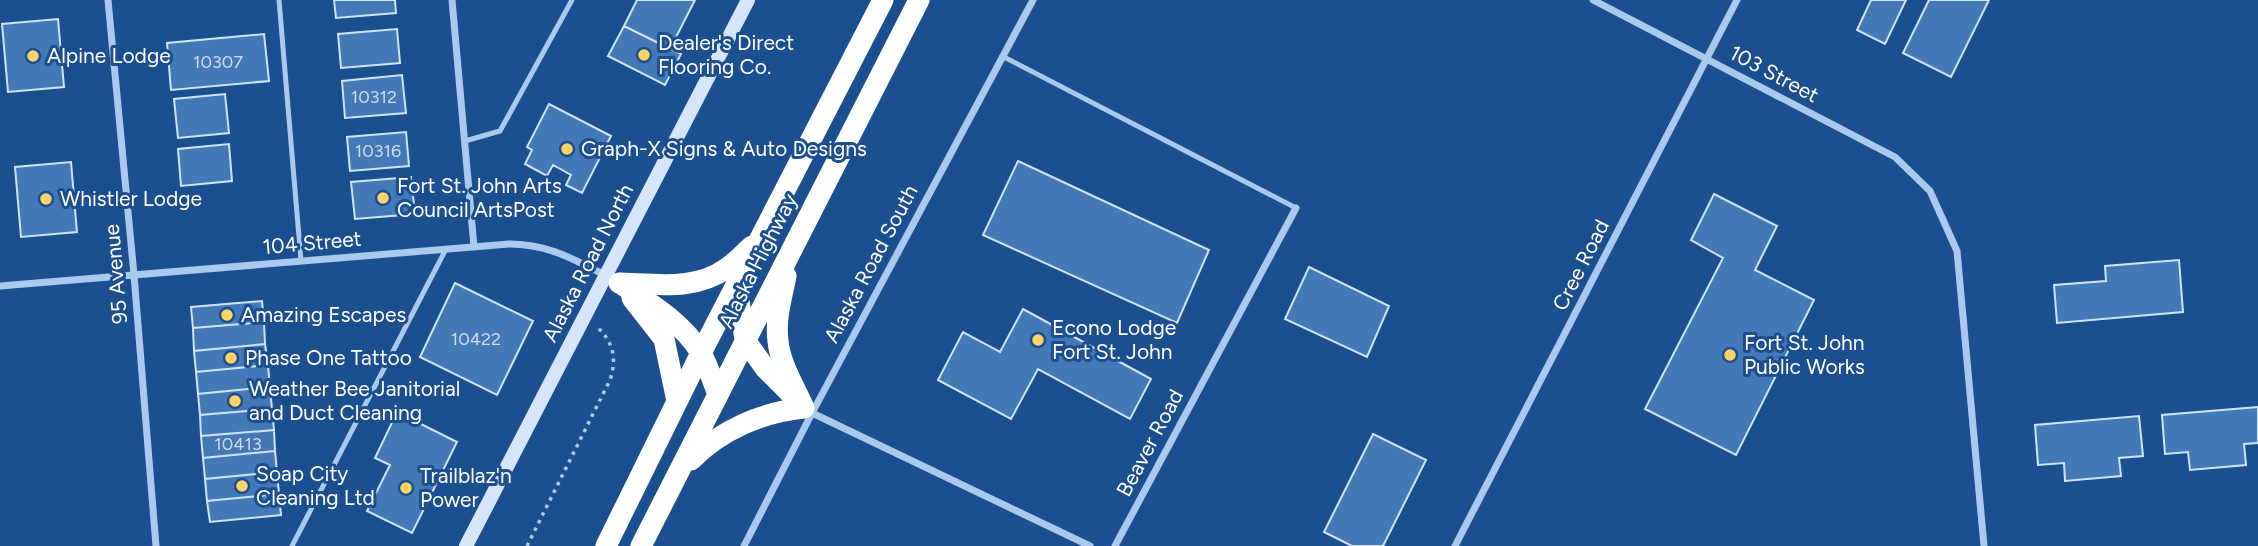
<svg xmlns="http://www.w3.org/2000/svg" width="2258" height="546" viewBox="0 0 2258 546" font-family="Figtree,sans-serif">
	<rect width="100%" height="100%" fill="#1b4f8f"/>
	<path fill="#4478b7" stroke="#cfe3fa" stroke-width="2" d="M334 0H395L396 13 336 18Z
		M637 0H695L670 49 624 26Z
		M1871 0H1906L1885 44 1857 30Z
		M1929 0H1989L1951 77 1903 53Z
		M58 19 64 87 8 92 2 24Z
		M624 26 681 54 665 85 608 56Z
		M397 29 400 63 341 68 338 34Z
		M264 34 269 81 171 90 167 43Z
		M402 75 406 113 345 118 342 81Z
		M225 94 229 133 178 138 174 99Z
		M549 104 611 136 582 193 566 185 571 175 553 165 547 176 525 164 532 150 527 147Z
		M406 132 409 166 350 171 347 137Z
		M229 144 232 181 181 186 178 149Z
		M1018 161 1209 250 1177 323 983 235Z
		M71 162 77 232 21 237 15 167Z
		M411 177 415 214 355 219 351 182Z
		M1714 194 1777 226 1755 270 1814 300 1736 455 1645 409 1723 258 1691 240Z
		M2179 260 2183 312 2057 323 2054 285 2106 281 2105 266Z
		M1309 267 1389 306 1367 357 1285 319Z
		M455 283 533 321 497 395 420 357Z
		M262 301 264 322 193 328 191 307Z
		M1023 309 1151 379 1130 419 1038 369 1011 419 938 380 963 332 1000 352Z
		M264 322 265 344 194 351 193 328Z
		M265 344 268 365 196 372 194 351Z
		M268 365 270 387 198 394 196 372Z
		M270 387 272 409 200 415 198 394Z
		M2258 407V443L2244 444 2246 465 2190 470 2188 452 2165 454 2162 415Z
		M272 409 274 430 201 436 200 415Z
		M397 412 457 442 412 533 367 511 390 465 375 458Z
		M2139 416 2143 456 2119 458 2121 476 2065 481 2064 463 2038 465 2035 425Z
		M274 430 275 451 203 458 201 436Z
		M1373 434 1426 460 1383 546H1352L1324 532Z
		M275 451 277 472 205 479 203 458Z
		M277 472 279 494 207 501 205 479Z
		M279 494 281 515 210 522 207 501Z"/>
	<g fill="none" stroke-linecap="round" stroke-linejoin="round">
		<path stroke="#a9c9ee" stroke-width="3.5" stroke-dasharray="3.5 5" stroke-linecap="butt" d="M527 546 610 380C617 359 614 342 596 326"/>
		<path stroke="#a9c9ee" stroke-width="5" d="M279 0 301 261
			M1002 56 1296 208
			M465 141 500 131 572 0
			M292 546 446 249"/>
		<path stroke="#a9c9ee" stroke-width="7" d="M108 0 134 275 156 546
			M452 0 474 247
			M1593 0 1895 157 1930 191 1957 251 1984 546
			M0 286 509 244C548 244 573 259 607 276
			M810 412 1090 546
			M744 546 812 413 1033 0
			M1115 546 1296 208
			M1455 546 1737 0"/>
		<path stroke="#d6e6fa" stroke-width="14" d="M466 546 748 0"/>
		<path stroke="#fff" stroke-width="21" d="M786 276C782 297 775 319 778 341 780 364 795 387 804 408
			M619 283C657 284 695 291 727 268 736 262 744 253 752 246
			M621 284C650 303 682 322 701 353 708 365 712 380 718 394
			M737 287 745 340 765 368 793 396
			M632 298 664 339 677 401
			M691 460C721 430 762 412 804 408
			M606 546 701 353 883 0
			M641 546 919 0"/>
	</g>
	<g fill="#ffd166" stroke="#1b4f8f" stroke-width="2.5">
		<circle cx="644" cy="55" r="7"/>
		<circle cx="33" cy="56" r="7"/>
		<circle cx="567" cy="149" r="7"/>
		<circle cx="383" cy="198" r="7"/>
		<circle cx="46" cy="199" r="7"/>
		<circle cx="227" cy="315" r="7"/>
		<circle cx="1038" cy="340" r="7"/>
		<circle cx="1730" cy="355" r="7"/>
		<circle cx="231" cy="358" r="7"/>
		<circle cx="235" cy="401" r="7"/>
		<circle cx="242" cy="486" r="7"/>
		<circle cx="406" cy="488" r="7"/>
	</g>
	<g text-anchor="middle" stroke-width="6" stroke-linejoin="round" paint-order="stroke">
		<g font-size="18" fill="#d0dded">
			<text x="218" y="68">10307</text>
			<text x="374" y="103">10312</text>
			<text x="378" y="157">10316</text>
			<text x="476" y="345">10422</text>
			<text x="238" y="450">10413</text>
		</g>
		<g font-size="21" fill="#fff" stroke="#1b4f8f" text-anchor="start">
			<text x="658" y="50">Dealer's Direct<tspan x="658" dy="24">Flooring Co.</tspan></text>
			<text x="47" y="63">Alpine Lodge</text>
			<text x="581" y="156">Graph-X Signs &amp; Auto Designs</text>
			<text x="397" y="193">Fort St. John Arts<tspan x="397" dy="24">Council ArtsPost</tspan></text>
			<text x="60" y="206">Whistler Lodge</text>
			<text x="241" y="322">Amazing Escapes</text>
			<text x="1052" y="335">Econo Lodge<tspan x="1052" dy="24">Fort St. John</tspan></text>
			<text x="1744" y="350">Fort St. John<tspan x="1744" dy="24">Public Works</tspan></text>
			<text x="245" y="365">Phase One Tattoo</text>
			<text x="249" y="396">Weather Bee Janitorial<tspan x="249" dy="24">and Duct Cleaning</tspan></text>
			<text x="256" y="481">Soap City<tspan x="256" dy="24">Cleaning Ltd</tspan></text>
			<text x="420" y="483">Trailblaz'n<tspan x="420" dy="24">Power</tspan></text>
		</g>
		<g font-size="21" fill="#fff" stroke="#1b4f8f">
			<text transform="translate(1774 74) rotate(28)" y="7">103 Street</text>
			<text transform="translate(312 243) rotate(-5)" y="7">104 Street</text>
			<text transform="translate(758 261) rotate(-63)" y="7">Alaska Highway</text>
			<text transform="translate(588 263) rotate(-63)" y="7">Alaska Road North</text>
			<text transform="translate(871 264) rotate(-62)" y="7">Alaska Road South</text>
			<text transform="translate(1581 265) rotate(-63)" y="7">Cree Road</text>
			<text transform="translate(116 274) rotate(-95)" y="7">95 Avenue</text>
			<text transform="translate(1150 443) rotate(-62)" y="7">Beaver Road</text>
		</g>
	</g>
</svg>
